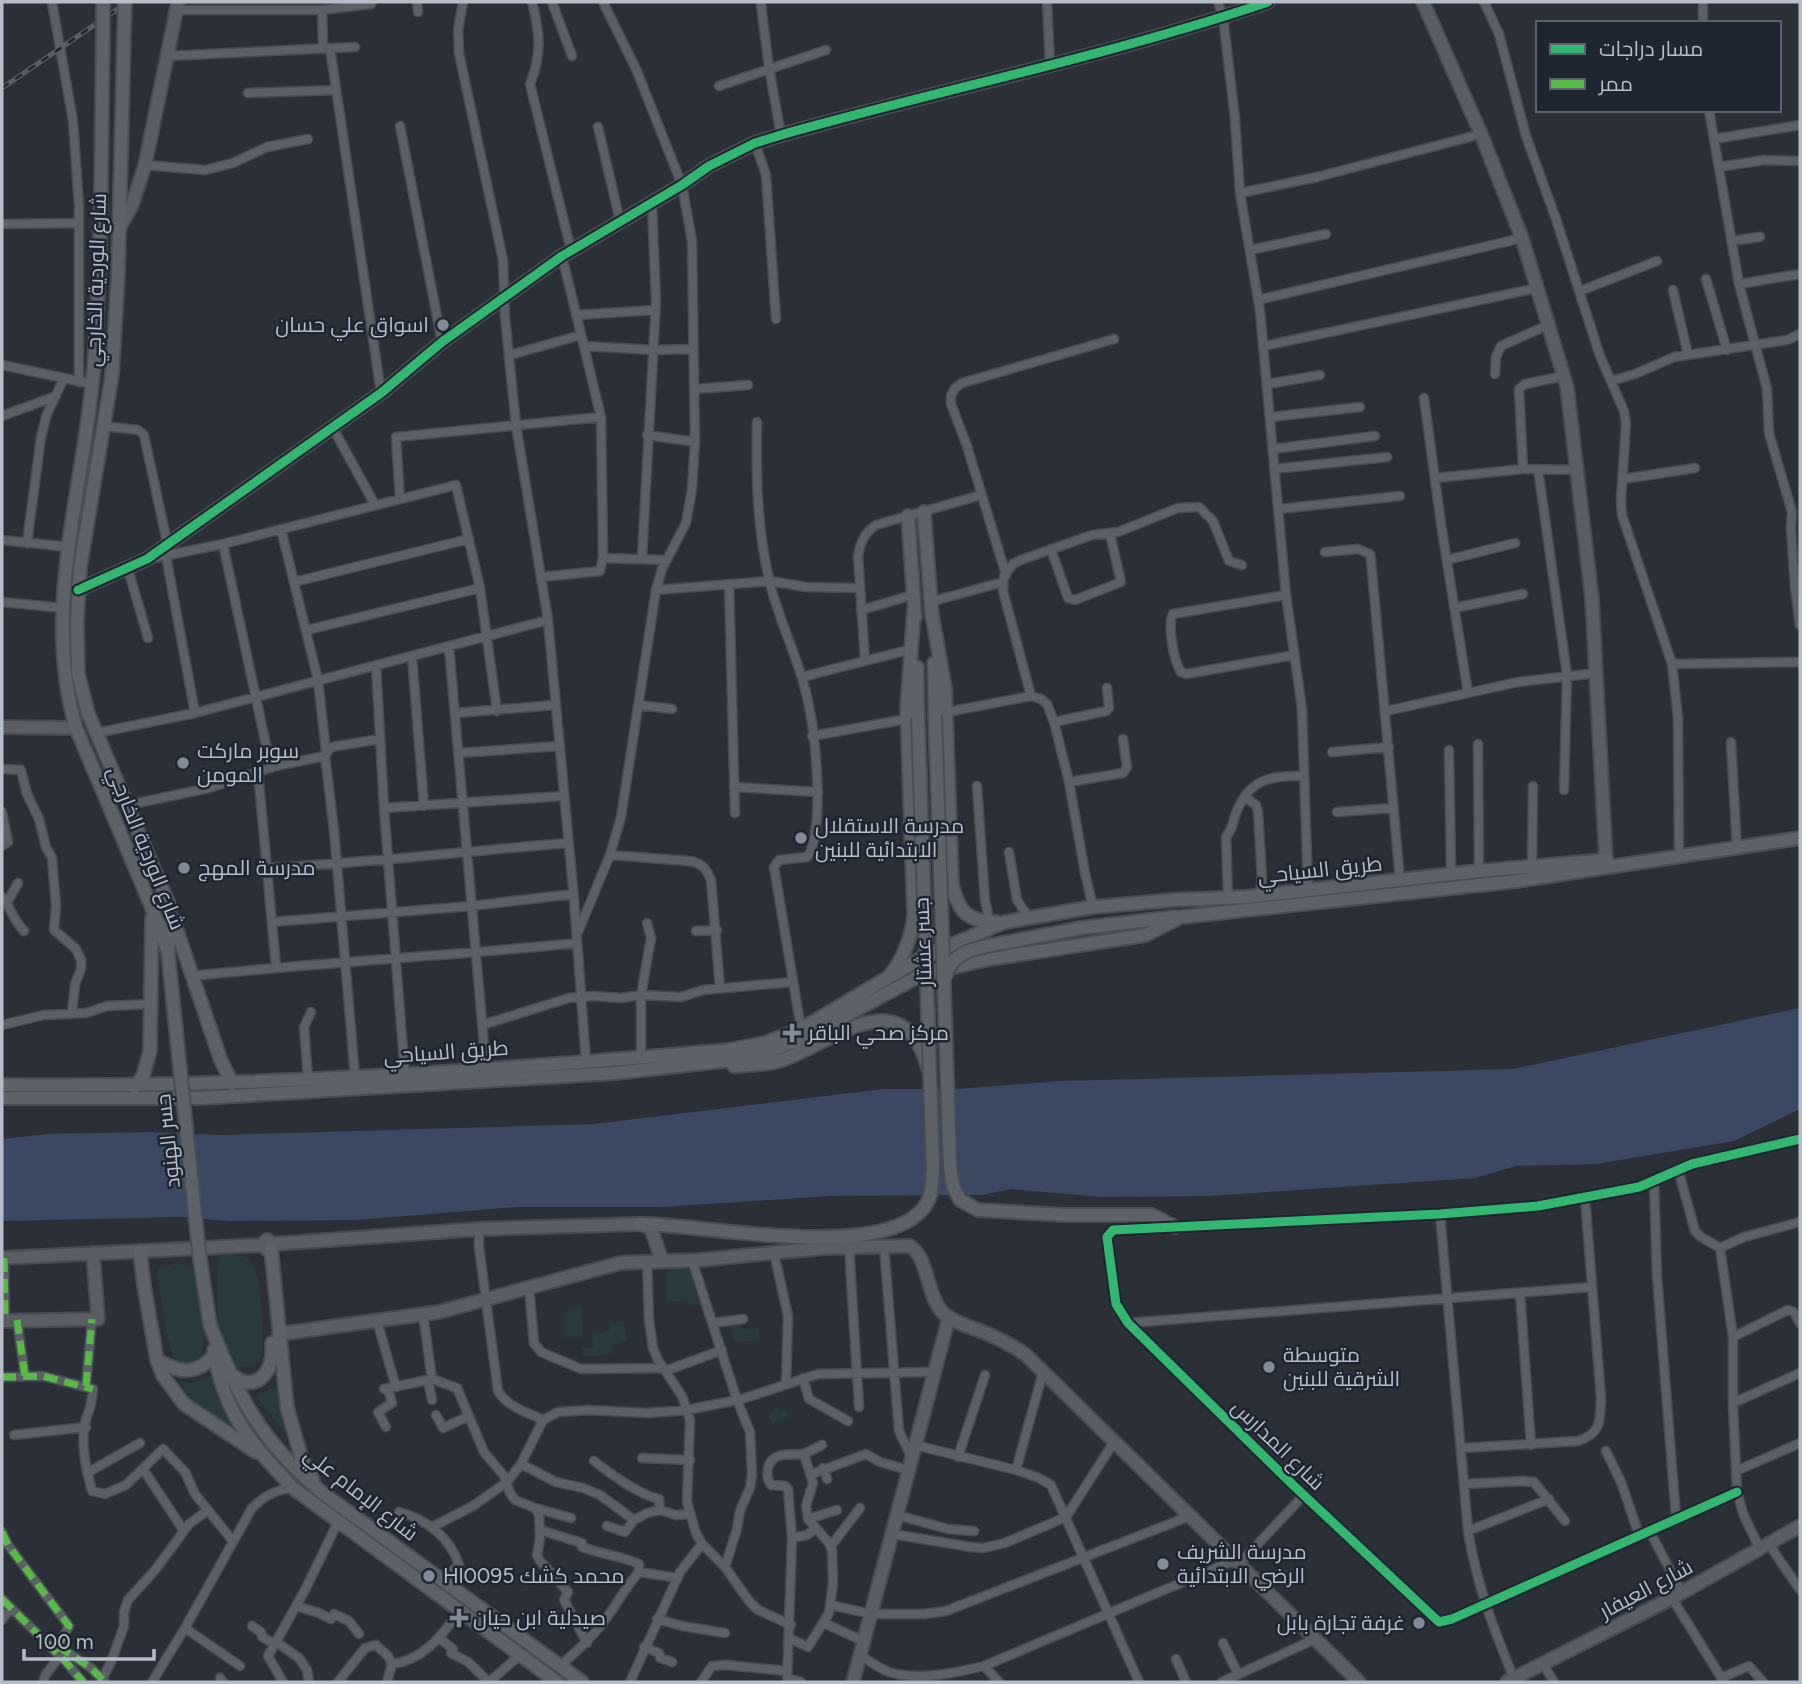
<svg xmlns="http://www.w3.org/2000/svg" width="1802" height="1684" viewBox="0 0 1802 1684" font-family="Figtree,Cairo,sans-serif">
	<rect width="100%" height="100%" fill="#2b3038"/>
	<path fill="#283a3d" d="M229 1253C236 1254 245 1254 250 1261 264 1279 262 1331 263 1354 256 1367 248 1368 234 1366 214 1336 216 1291 219 1257Z
		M178 1263 194 1269C198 1287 214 1352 194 1362 191 1364 187 1363 183 1364L174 1358 167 1336 157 1275 159 1268Z
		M688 1263 700 1305H690L686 1300 667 1302V1264Z
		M581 1306 583 1337 564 1338V1312Z
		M624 1320 627 1342 611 1345V1354L584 1357 581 1347 593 1348 592 1334 609 1331V1325Z
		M741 1323 742 1329 759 1328 760 1340 734 1342 732 1324Z
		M212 1375 227 1415 241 1436 190 1397 180 1382 196 1383Z
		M279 1385 291 1440 256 1396Z
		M778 1408 780 1411 786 1409 789 1417 772 1424 768 1414Z"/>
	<path fill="#3a4961" d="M1800 1008V1109L1734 1141 1596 1164 1516 1166 1475 1178 1209 1196 1101 1197 1011 1189 982 1195 829 1196 662 1207H517L355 1220 228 1221 180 1217 2 1221V1139L48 1134 152 1132 220 1135 594 1124 883 1089H956L1061 1081 1513 1069Z"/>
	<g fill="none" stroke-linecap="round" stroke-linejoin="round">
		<defs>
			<path id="street" d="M52 2 73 121 79 206V382
				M417 2 418 12
				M463 2 458 30 459 53 503 260 505 317 516 425 548 620 574 899 586 1062
				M532 2C540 33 542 54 530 84L571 250
				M552 2 572 56
				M1047 2 1050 65
				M1218 2 1223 17 1235 119 1240 193 1260 311 1286 595 1302 709 1308 891
				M1484 2 1499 34 1526 136 1556 219 1600 356 1624 411 1626 424 1621 499 1622 515 1672 664 1678 718 1679 858
				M1703 2V23
				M761 5 769 68 781 135
				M175 10H322L371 4
				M322 10 323 49
				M330 48 381 393
				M168 56 355 47
				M719 86 826 50
				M248 93 336 90
				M1709 110 1739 284 1767 389 1769 433 1792 512 1791 528 1795 588 1800 625
				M400 126 442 342
				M598 127 620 221
				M1714 139 1800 125
				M755 143 766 175 776 319
				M145 165 205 170 233 163 267 147 308 139
				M1719 167 1764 160 1800 161
				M1240 193 1317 177 1481 134
				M2 224 79 223
				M1731 241 1760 237
				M1250 250 1326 234
				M1706 279 1727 350
				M1739 284 1800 274
				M1673 290 1688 355
				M1580 291 1657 261
				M1258 300 1522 238
				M576 315 655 310
				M584 346 654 350 693 349
				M1264 346 1537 288
				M510 355 581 335
				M2 365 92 384
				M1495 374 1496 357 1501 346 1548 325
				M1611 381 1635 374 1674 357 1787 340 1800 334
				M1268 384 1320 375
				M694 389 748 385
				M1424 398 1441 524 1468 693
				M2 416 56 396
				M1271 417 1360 407
				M757 422C756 477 757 533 771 587 779 618 793 648 802 678 815 720 825 813 810 853L807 857 779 860 774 867 801 1029
				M103 426 138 430 144 435 167 542
				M333 428 375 505
				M647 435 695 442
				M1273 449 1375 436
				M1274 469 1387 457
				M1523 469 1519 389 1525 384 1564 376
				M1538 469 1567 675 1564 790
				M1435 478 1523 469 1577 470
				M1623 479 1695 468
				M400 499 396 437 601 417
				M1279 509 1400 496
				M281 529 318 680 326 751
				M2 540 69 547
				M27 543 41 437 47 414 64 378
				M223 544 271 768
				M1051 549 1068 598 1075 600 1121 582 1110 534
				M1325 552 1358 549 1370 554 1371 560 1400 880
				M166 556 195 713
				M153 558 223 544 456 485 480 588 497 711
				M603 558 667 560
				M642 558 656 301 652 203
				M1447 560 1515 543
				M128 569 148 638
				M1006 575 967 446 951 404V396L955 388 962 383 1114 339
				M542 577 600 571 603 558 601 417 562 256
				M294 582 469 539
				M729 584 735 813
				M656 590 770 581 806 587 859 588
				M1286 595 1173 614C1167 624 1174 662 1181 672L1186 674 1294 655
				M2 602 63 608
				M930 602 1003 582
				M1454 608 1523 594
				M861 610 913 595
				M307 630 480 588
				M449 647 486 1068
				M412 656 424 806
				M865 660 858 557C860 543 864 533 876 525L981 495
				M1672 664 1800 662
				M376 665 384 808 405 1076
				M802 677 912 649
				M1031 696 1003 591 1004 576 1013 564 1021 560 1092 535 1118 532 1178 508 1199 507 1213 521 1229 561 1242 565
				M639 705 672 709
				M1386 711 1518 682 1597 673
				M947 712 1031 696 1041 699 1047 704 1054 722 1069 782 1085 873 1093 907
				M455 713 555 705
				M1054 722 1106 711 1109 708 1107 688
				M96 733 195 713 548 620
				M812 736 907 719
				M1731 742 1737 849
				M1478 744 1479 871
				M1449 750 1451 874
				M1332 752 1389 747
				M458 753 560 746
				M2 769 21 770 27 794 39 819 46 847 52 858 56 906 54 930 76 949 81 960V969L75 984 72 1013
				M258 772 276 967
				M1069 782 1123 773 1127 767 1123 739
				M977 786 985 900 990 925
				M734 787 818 792
				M1245 797 1256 805 1258 812 1262 878 1260 896
				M128 805 209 788 276 766 325 756
				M384 808 564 796
				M2 812 8 842 2 846
				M1337 812 1394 808
				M1009 852 1017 900 1029 918
				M610 855 689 861C702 863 706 868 711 880L720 988
				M1532 867 1533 786
				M268 868C368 863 468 851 568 843
				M2 897C11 908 14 921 24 931
				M1228 898 1226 837C1234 827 1232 824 1236 813 1249 779 1271 775 1303 776
				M7 903 18 883
				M272 922 471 906 573 894
				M696 931 717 930
				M578 932 610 855 621 817 656 590 662 569 686 523 692 489 695 442 692 241 682 185 636 69 603 2
				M192 976C320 962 449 956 577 943
				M2 1025 44 1015 86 1013 107 1006 151 1004
				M482 1025 569 998 593 996 622 998 641 995 681 997 703 990 792 982
				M641 1058V995L651 938 647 923
				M355 1077 334 830 325 756 331 747 380 739
				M308 1080 304 1027 311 1012
				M1678 1169 1695 1231 1701 1237 1720 1248 1733 1337V1403L1737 1492 1744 1516 1760 1549
				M1654 1181 1657 1276 1676 1518
				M1440 1214 1468 1531C1477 1586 1493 1627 1514 1679
				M479 1229V1247L498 1391C507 1407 527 1412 543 1420
				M884 1246 899 1431 912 1458
				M849 1247 859 1407
				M1720 1248 1744 1237 1800 1222
				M774 1253 788 1316 786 1383
				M4 1258 5 1320
				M692 1260 737 1400 750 1432 752 1475 750 1488 740 1511 737 1529 725 1567
				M647 1262 649 1320 653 1348 658 1360 682 1396 690 1420 687 1502 696 1533 702 1544 725 1567 749 1601 758 1610 791 1625
				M529 1287 534 1343 541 1352 581 1369 663 1368
				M1520 1293 1531 1445
				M423 1314 432 1379
				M17 1320 25 1376
				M377 1321 396 1387
				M713 1323 743 1319
				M1128 1323 1592 1287
				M1733 1337 1788 1310 1794 1312 1800 1323
				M665 1371 722 1350
				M2 1377 43 1376 93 1389C92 1399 91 1407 87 1416 79 1439 86 1469 92 1491L105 1494 126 1485 163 1449 185 1472 195 1494 232 1540
				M803 1378 809 1399 848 1421
				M428 1380 432 1400
				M86 1386 92 1319
				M384 1389 432 1379 457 1388 484 1452 504 1476 510 1493 515 1500 535 1508 539 1514 540 1538 537 1555 540 1561 568 1592 564 1600 587 1643
				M1733 1403 1800 1373
				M436 1415 443 1428 467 1417
				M386 1427 378 1412 392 1403 388 1389
				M14 1435 86 1427
				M915 1445 1016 1470 1039 1478 1051 1485 1139 1682
				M1462 1448 1578 1441C1602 1433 1600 1420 1601 1398L1585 1198
				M1606 1451 1621 1482 1639 1535
				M804 1454 822 1445
				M958 1457 985 1375
				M642 1458 690 1460
				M594 1461C610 1474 640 1495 659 1499L660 1510 676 1515 689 1514
				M521 1464 556 1482 583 1488 600 1495 634 1520 647 1513 660 1510
				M823 1468 827 1479
				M143 1469 184 1531
				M1016 1470 1043 1372
				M1736 1471 1800 1443
				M87 1473 140 1443
				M812 1474 866 1454 880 1462 908 1470
				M1464 1484 1522 1481 1534 1482 1565 1521
				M1737 1492 1452 1619 1439 1622 1293 1485 1128 1323 1116 1304 1107 1237 1113 1230 1440 1214 1538 1206 1639 1187 1692 1164 1800 1139
				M535 1508 571 1518
				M399 1512C426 1519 450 1537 459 1565L442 1580
				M897 1515 948 1529 974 1531
				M808 1519 837 1510
				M434 1526 473 1506 507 1482 521 1464 543 1420 558 1412 588 1410 647 1413 687 1410 742 1399 818 1374 934 1372
				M607 1526 625 1532 634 1520
				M540 1530 582 1543V1547C601 1554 621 1556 639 1564V1572
				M1649 1530 1682 1593
				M1468 1531 1549 1499
				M2 1532 8 1545 69 1626 55 1651
				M892 1534 971 1547 983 1548 1005 1543 1066 1517 1114 1442
				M792 1538 807 1535 815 1529
				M1768 1543 1800 1590
				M831 1546 860 1508
				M1239 1564 1304 1495
				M1672 1598 1724 1682
				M2 1599 65 1661 83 1682
				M831 1605 871 1614H924L946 1611 1190 1516
				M296 1606 319 1613 331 1619 334 1614 349 1621 359 1634
				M657 1619 682 1626 725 1633
				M2 1620 11 1608
				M824 1623 863 1641
				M252 1626 261 1632 262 1637 275 1644
				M185 1628 240 1666
				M439 1638 453 1649 451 1653 468 1662 489 1682
				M276 1642 299 1658 307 1670 309 1682
				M1223 1643 1238 1674
				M58 1646 91 1668 105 1682
				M644 1647 659 1653 660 1658 672 1662
				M860 1655C869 1661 879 1668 889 1672 918 1681 955 1673 984 1666L1235 1560
				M1176 1659 1186 1682
				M392 1664C424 1660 441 1636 460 1611
				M1543 1664 1554 1682
				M560 1666C578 1650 596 1634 610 1613 620 1599 627 1585 639 1572L678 1578
				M984 1666 999 1682
				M220 1678 223 1682
				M787 1678 801 1682
				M1721 1678 1749 1666 1763 1682
				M102 1679 111 1662 124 1626V1612L128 1600 156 1569 189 1524 207 1511
				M43 1682 46 1674 60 1656
				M152 1682 185 1628 252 1508C264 1496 276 1489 293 1488
				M283 1682 268 1656 305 1590 338 1522
				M338 1682 365 1648 376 1645 388 1656 392 1664 387 1682
				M489 1682 520 1655
				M630 1682 680 1572 702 1544
				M701 1682 712 1666 726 1665 787 1671
				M787 1682 792 1538 788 1489 785 1486 771 1485C767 1479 767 1475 768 1468 772 1451 791 1455 804 1454L813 1483 806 1506 808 1519 829 1543 832 1550 833 1583 829 1613 808 1647 789 1638
				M1222 1682 1315 1639"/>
			<path id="secondary" d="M1423 2 1481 134 1522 238 1567 387 1592 599 1606 860
				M118 230 132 205 145 165 178 2
				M78 590 147 559 381 393 442 342 562 256 682 185 709 166 755 143 781 135C943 89 1109 56 1268 2
				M2 727 76 728
				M273 1244 479 1229 640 1224 651 1228 662 1261
				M2 1258 262 1245 267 1240 273 1244 268 1250 262 1245
				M2 1321 98 1319 93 1253
				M279 1334 439 1312 620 1263 699 1260 823 1248 910 1246C929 1258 926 1296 944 1314 953 1322 967 1326 978 1330 996 1337 1012 1344 1027 1356L1359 1682
				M853 1682 949 1317
				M1507 1682 1672 1598 1800 1526"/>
			<path id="primary" d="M124 34 118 276 112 375 80 568 77 621 78 674 88 713 168 902 170 923 168 953
				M103 36C101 146 102 256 94 365 85 486 41 608 76 728L152 908 167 949
				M924 512 932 617
				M908 516 915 617
				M931 609 945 688 952 884C959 913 967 921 997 922
				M934 663 935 715
				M917 667 918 718
				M173 919 220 1058 232 1084
				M1003 943 1081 928 1175 917
				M891 974C905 956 911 938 914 916L907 708 914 609
				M734 1066C750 1065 767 1065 782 1060 833 1042 903 978 928 1068
				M2 1085C245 1088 487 1071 729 1050L765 1043 801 1029 923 957 1005 922 1093 907 1173 900 1247 897 1479 871 1607 860
				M135 1087 143 1076 150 1051 152 918
				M2 1098H201L615 1073 732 1060 768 1052 804 1038 921 975 989 959 1146 935 1181 917 1517 881 1800 838
				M950 1167 953 1186 960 1200 978 1210 1066 1215H1152L1175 1227
				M640 1224C699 1223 899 1267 929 1199 933 1189 932 1177 933 1167
				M271 1248 287 1407 302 1460 313 1480
				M140 1251 144 1286 157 1360 163 1376 184 1404 256 1452
				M210 1325C239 1399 260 1439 321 1492L582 1682
				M214 1350C224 1414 250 1442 293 1488L557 1682
				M157 1360C179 1373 197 1376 215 1354
				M231 1374C257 1396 275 1370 272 1343"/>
		</defs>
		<use href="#street" stroke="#474b51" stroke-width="11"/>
		<use href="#secondary" stroke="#474b51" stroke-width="16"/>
		<use href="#primary" stroke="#494d55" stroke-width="16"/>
		<use href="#street" stroke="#5b5f66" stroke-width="8"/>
		<use href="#secondary" stroke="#5a5d64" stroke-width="12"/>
		<use href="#primary" stroke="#5d6168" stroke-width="12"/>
		<defs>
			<path id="rail" d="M2 88 128 2"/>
		</defs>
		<use href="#rail" stroke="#5a5d64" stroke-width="5"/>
		<use href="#rail" stroke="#1f2632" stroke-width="2.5" stroke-dasharray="8" stroke-linecap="butt"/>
		<defs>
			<path id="primary-bridge" d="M124 34 125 2
				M103 36V2
				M935 715 950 1167
				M918 718 933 1167
				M168 953 199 1252 210 1325
				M946 977C951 950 980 947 1003 943"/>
		</defs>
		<use href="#primary-bridge" stroke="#494d55" stroke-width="16" stroke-linecap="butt"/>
		<use href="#primary-bridge" stroke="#5d6168" stroke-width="12"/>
		<path stroke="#58b947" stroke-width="7" stroke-dasharray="14 7" stroke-linecap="butt" d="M4 1258 5 1320
			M17 1320 25 1376
			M2 1377 43 1376 93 1389
			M86 1386 92 1319
			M2 1532 8 1545 69 1626 55 1651
			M2 1599 65 1661 83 1682
			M58 1646 91 1668 105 1682"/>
		<defs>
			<path id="cycleway" d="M78 590 147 559 381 393 442 342 562 256 682 185 709 166 755 143 781 135C943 89 1109 56 1268 2
				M1737 1492 1452 1619 1439 1622 1293 1485 1128 1323 1116 1304 1107 1237 1113 1230 1440 1214 1538 1206 1639 1187 1692 1164 1800 1139"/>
		</defs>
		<use href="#cycleway" stroke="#1f2632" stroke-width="13"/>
		<use href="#cycleway" stroke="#33b770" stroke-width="9"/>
	</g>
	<g fill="#858b96" stroke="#1f2632" stroke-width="2.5">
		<circle cx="443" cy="325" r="7"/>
		<circle cx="183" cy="763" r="7"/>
		<circle cx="801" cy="838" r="7"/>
		<circle cx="184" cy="868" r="7"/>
		<path d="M788.5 1022.5h7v7h7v7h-7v7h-7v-7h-7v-7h7z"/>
		<circle cx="1269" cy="1367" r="7"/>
		<circle cx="1163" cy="1564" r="7"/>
		<circle cx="429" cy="1576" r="7"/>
		<path d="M455.5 1607.5h7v7h7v7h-7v7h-7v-7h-7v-7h7z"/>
		<circle cx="1419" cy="1623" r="7"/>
	</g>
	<g text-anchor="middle" stroke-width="5" stroke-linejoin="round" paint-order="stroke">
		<g font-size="21" fill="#b6bcc8" stroke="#1f2632">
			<text transform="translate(96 280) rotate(-88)" y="7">شارع الوردية الخارجي</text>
			<text transform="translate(146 848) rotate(68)" y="7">شارع الوردية الخارجي</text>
			<text transform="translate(1320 870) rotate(-6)" y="7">طريق السياحي</text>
			<text transform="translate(923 942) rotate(-92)" y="7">جسر عشتار</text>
			<text transform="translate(446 1052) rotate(-4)" y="7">طريق السياحي</text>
			<text transform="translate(168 1141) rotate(-96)" y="7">جسر الهنود</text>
			<text transform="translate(1278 1445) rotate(44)" y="7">شارع المدارس</text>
			<text transform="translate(361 1494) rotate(38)" y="7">شارع الإمام علي</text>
			<text transform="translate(1646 1589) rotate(-28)" y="7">شارع العيفار</text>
		</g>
		<g font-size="21" fill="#b6bcc8" stroke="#1f2632" text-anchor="start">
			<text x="429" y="332" text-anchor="end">اسواق علي حسان</text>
			<text x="197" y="758">سوبر ماركت<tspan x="197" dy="24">المومن</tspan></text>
			<text x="815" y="833">مدرسة الاستقلال<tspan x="815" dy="24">الابتدائية للبنين</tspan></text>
			<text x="198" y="875">مدرسة المهج</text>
			<text x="808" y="1040">مركز صحي الباقر</text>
			<text x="1283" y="1362">متوسطة<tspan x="1283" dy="24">الشرقية للبنين</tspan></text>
			<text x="1177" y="1559">مدرسة الشريف<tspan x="1177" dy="24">الرضي الابتدائية</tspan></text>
			<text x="443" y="1583">Hl0095 محمد كشك</text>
			<text x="473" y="1625">صيدلية ابن حيان</text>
			<text x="1405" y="1630" text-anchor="end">غرفة تجارة بابل</text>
		</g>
	</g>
	<rect width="1802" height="1684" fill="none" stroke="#b6bcc8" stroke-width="7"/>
	<rect x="1536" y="21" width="245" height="91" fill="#1f2632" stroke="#5b626e" stroke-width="2"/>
	<rect x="1550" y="44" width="35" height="10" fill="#33b770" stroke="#5b626e" stroke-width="2"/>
	<text x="1599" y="56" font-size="21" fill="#b6bcc8">مسار دراجات</text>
	<rect x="1550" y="79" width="35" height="10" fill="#58b947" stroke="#5b626e" stroke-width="2"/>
	<text x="1599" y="91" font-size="21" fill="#b6bcc8">ممر</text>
	<path d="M24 1649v10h130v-10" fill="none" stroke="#b6bcc8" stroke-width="3.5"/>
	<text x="35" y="1649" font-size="21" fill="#b6bcc8" stroke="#1f2632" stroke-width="5" paint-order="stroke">100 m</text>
</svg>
